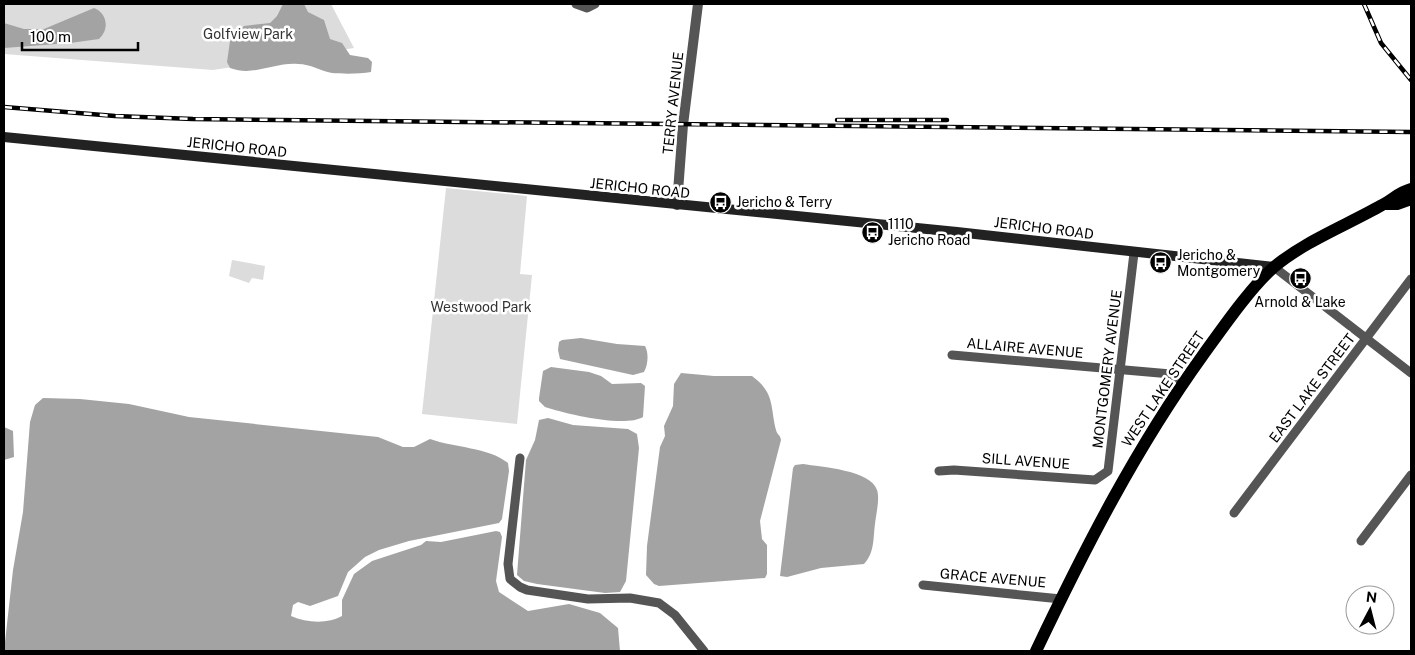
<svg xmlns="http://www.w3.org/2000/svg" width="1415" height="655" viewBox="0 0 1415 655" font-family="'Public Sans',sans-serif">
	<rect width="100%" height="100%" fill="#fff"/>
	<path fill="#dcdcdc" d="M4 4H331L354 48 213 70 4 54Z
		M446 188 527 196 520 274 532 275 517 424 422 414Z
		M232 260 265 266 263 280 252 278 249 283 229 276Z"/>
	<path fill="#a3a3a3" d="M283 4H304L308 12 324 20 330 39 342 43 350 55 368 58 372 62 371 72C360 74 343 74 332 73 320 71 311 64 298 64 274 62 254 77 230 68L227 62 231 34 244 26 270 23 277 16Z
		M94 8C107 13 110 29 99 39L70 43 4 48V23L24 29H44Z
		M581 338 617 344 645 346C649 353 648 365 644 372L633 375 560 359 558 350 559 342 562 340Z
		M551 367 589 372 601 376 612 384 641 383 645 386 643 417C625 428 566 414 545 407L539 401V398L543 371Z
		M681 373 714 376H752C775 393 770 406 776 430 777 435 780 434 781 440L760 521 762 539 767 545V574L765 578 659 586 654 584 646 575 647 546 660 447 665 436 664 426 673 406 674 384Z
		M43 398 80 399 129 404 189 417 378 437 403 447H414L430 439C455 448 488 447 508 463L509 471 502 519 499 523 409 541 379 550 365 557 348 572 338 596 310 606 298 602 293 605 291 616C307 623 328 624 342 616V600L354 574 372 561 421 545 426 541 441 542 496 531 500 532 502 537 496 581 499 592 528 611 569 604 600 613 618 628 620 651H4L13 570 23 512 30 422 35 405Z
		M548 418 573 425 628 429 637 434 639 448 626 581 620 592 605 593 537 584 524 581 517 575 526 460 535 440 539 420Z
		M4 427 13 431 14 457 4 460Z
		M803 464C821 467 871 470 877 490 880 499 876 514 875 524 873 538 875 552 864 564L821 568 787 577 780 576 793 468 795 465Z"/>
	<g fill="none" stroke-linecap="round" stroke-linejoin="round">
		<path stroke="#555" stroke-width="9" d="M576 4 587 8 595 4
			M1274 267 1411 373
			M952 355 1171 374 1183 382
			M520 458 508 564 510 579 520 587 527 590 588 599 630 598 659 603 675 615 704 651
			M939 471 954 470 1095 480 1108 471
			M1108 471 1134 253
			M1234 513 1411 279
			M1361 541 1411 475
			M923 585 1061 599"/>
		<path stroke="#555" stroke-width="10" d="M677 205 683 125 698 4"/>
		<path stroke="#222" stroke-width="10" d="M4 137 957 232 1274 267"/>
		<path stroke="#000" stroke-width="12" d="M1384 204H1397L1411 199
			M1036 651C1085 548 1136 448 1203 355 1222 329 1250 288 1274 267 1305 241 1347 225 1382 205 1394 199 1397 193 1411 189"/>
		<defs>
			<path id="rail" d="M1364 4 1381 43 1411 80
				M4 107 115 116 193 119 1411 132
				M837 120H947"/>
		</defs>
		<use href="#rail" stroke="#000" stroke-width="4.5"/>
		<use href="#rail" stroke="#fff" stroke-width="2.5" stroke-dasharray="8" stroke-linecap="butt"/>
	</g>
	<defs>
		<symbol id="bus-disc" viewBox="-11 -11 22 22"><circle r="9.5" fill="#000" stroke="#fff"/><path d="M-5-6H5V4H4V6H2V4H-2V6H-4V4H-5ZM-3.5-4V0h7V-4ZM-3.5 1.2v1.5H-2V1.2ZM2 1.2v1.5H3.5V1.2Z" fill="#fff"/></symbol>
	</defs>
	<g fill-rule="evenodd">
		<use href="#bus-disc" x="708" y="190" width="25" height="25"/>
		<use href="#bus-disc" x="860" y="220" width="25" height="25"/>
		<use href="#bus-disc" x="1148" y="250" width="25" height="25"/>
		<use href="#bus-disc" x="1288" y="266" width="25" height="25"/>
	</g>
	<g text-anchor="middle" stroke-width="5" stroke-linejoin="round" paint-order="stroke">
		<g font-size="14" fill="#333" stroke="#fff">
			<text x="248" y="39">Golfview Park</text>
			<text x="481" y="312">Westwood Park</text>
		</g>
		<g font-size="14" fill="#000" stroke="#fff">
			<text transform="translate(673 103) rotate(-84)" y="5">TERRY AVENUE</text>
			<text transform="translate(237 147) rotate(6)" y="5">JERICHO ROAD</text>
			<text transform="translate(640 188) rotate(6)" y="5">JERICHO ROAD</text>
			<text transform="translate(1044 228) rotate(7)" y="5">JERICHO ROAD</text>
			<text transform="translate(1025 348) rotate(5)" y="5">ALLAIRE AVENUE</text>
			<text transform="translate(1107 369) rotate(-83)" y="5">MONTGOMERY AVENUE</text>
			<text transform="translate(1312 388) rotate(-53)" y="5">EAST LAKE STREET</text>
			<text transform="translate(1163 389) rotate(-56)" y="5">WEST LAKE STREET</text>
			<text transform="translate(1026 461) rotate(4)" y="5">SILL AVENUE</text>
			<text transform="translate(993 578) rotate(5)" y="5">GRACE AVENUE</text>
		</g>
		<g font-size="14" fill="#000" stroke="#fff" text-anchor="start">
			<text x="736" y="207">Jericho &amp; Terry</text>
			<text x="888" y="229">1110<tspan x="888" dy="16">Jericho Road</tspan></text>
			<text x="1177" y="260">Jericho &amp;<tspan x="1177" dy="16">Montgomery</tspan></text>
			<text x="1300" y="307" text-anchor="middle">Arnold &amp; Lake</text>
		</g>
	</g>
	<rect width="1415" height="655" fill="none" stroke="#000000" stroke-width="10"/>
	<g transform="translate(1370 610) rotate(7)"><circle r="24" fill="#ffffff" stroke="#999999"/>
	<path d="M0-4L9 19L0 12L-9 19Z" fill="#000000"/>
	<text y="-8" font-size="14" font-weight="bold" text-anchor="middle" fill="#000000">N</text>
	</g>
	<path d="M22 42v8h116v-8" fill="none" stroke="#000000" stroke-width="2.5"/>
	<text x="30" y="42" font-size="15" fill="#000000" stroke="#ffffff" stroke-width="4" paint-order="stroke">100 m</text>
</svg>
